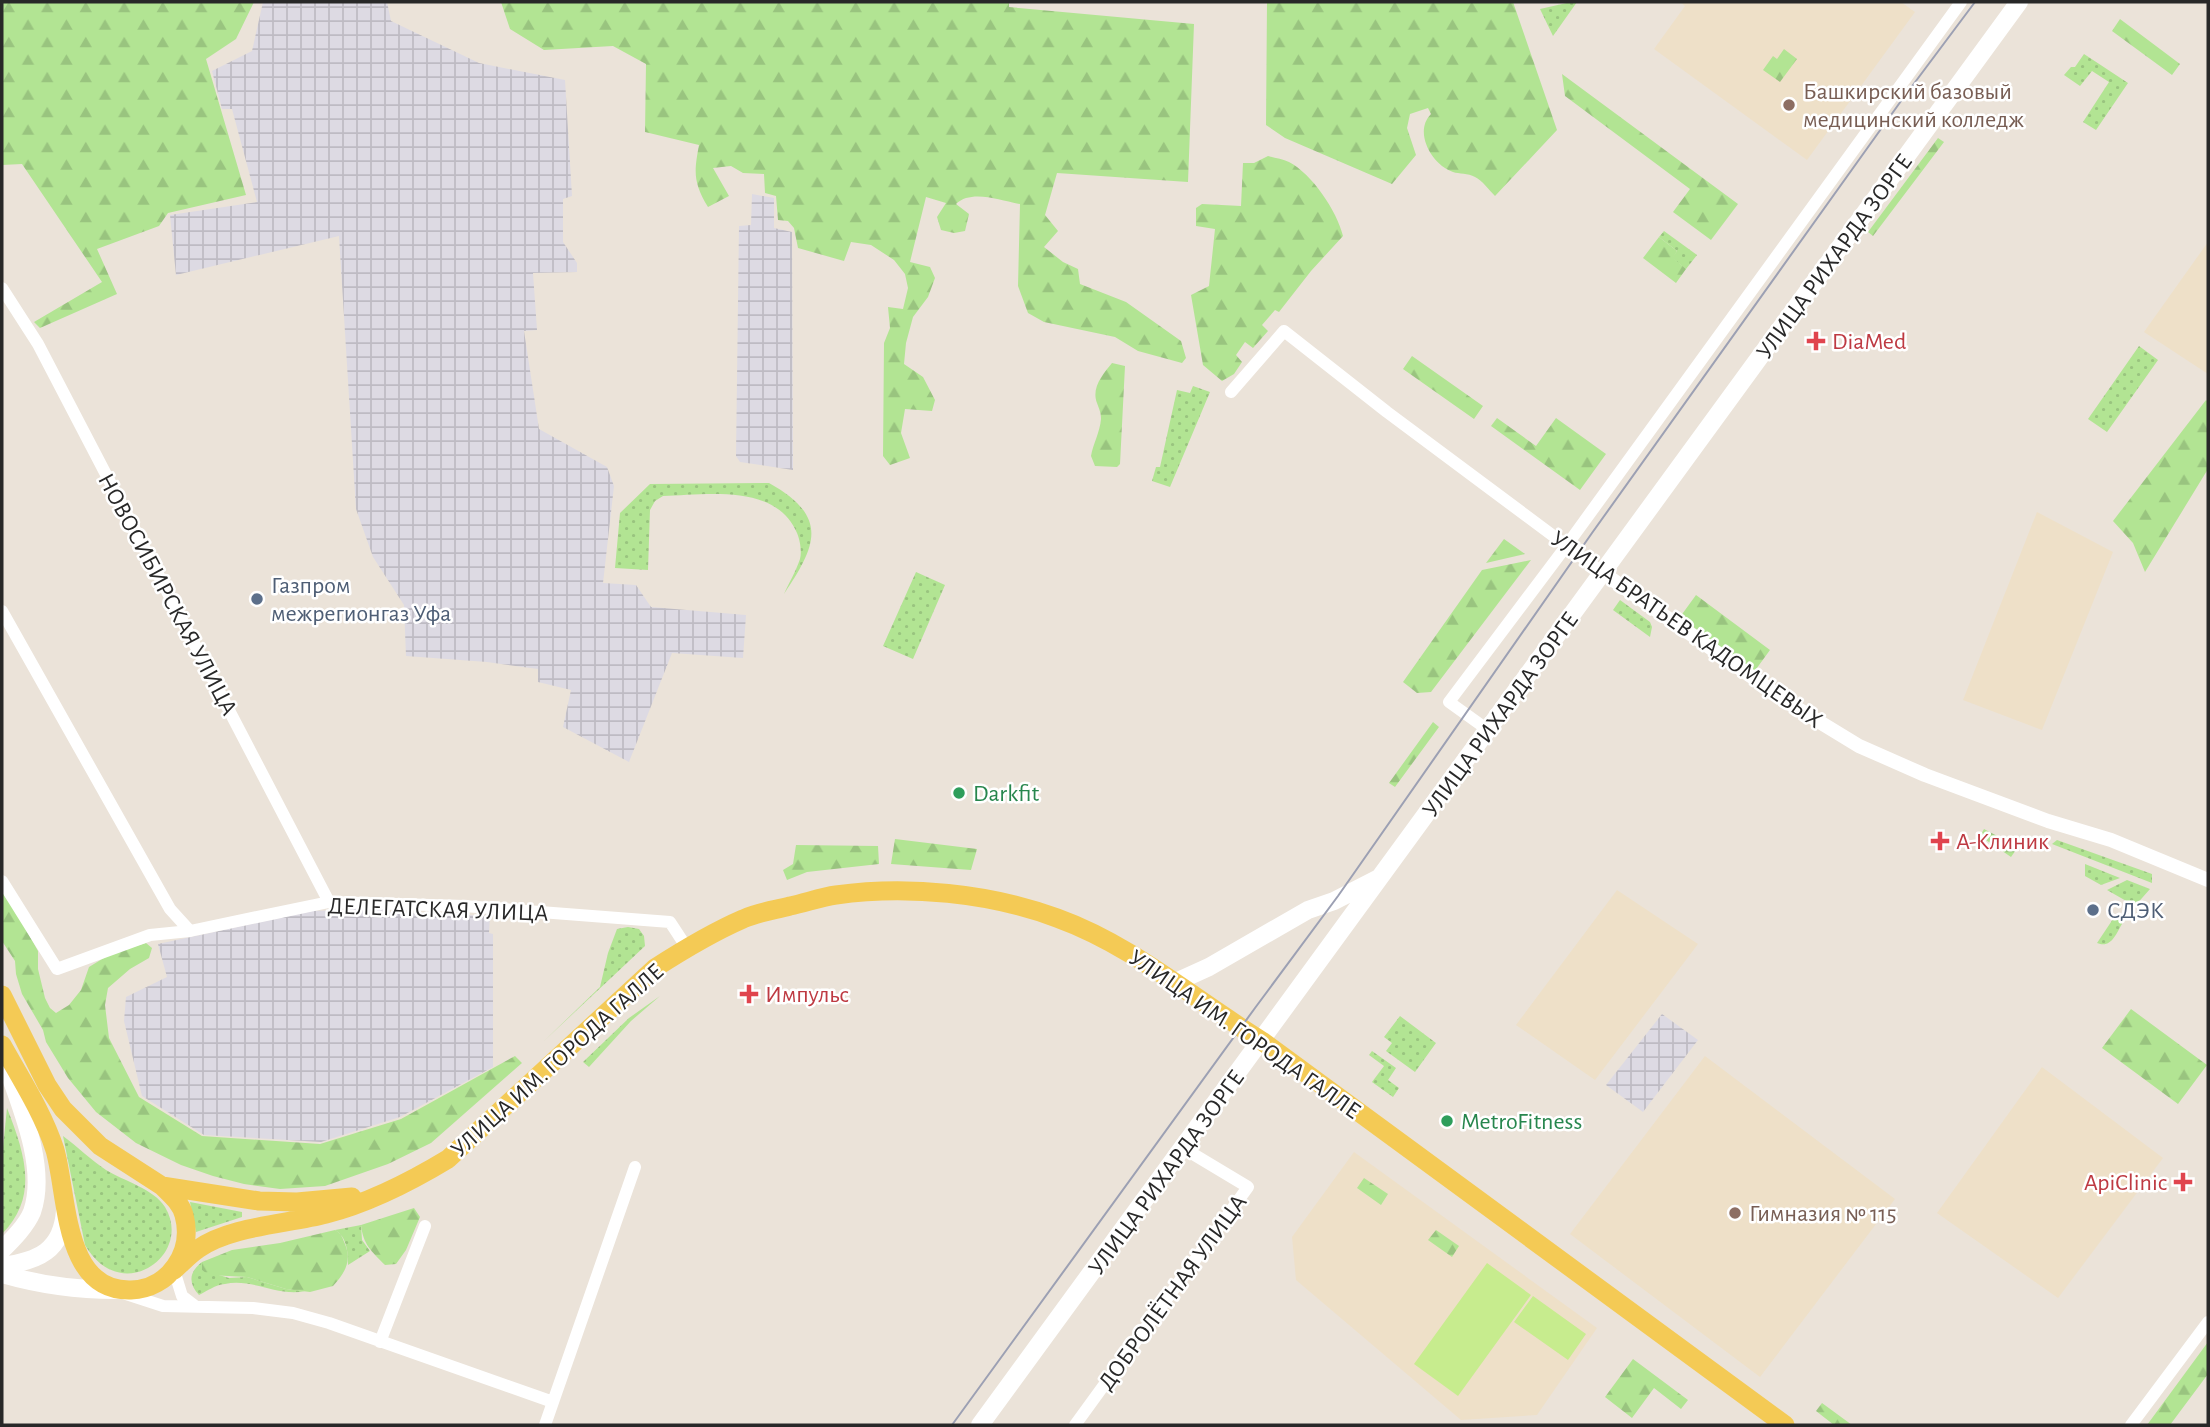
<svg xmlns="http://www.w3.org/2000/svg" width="2210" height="1427" viewBox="0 0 2210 1427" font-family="'Alegreya Sans',sans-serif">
	<defs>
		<pattern id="industrial-grid" width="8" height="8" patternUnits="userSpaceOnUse" patternTransform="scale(1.75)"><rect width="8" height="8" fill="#dddae3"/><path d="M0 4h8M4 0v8" fill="none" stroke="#bebbc3"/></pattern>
		<pattern id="grass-dots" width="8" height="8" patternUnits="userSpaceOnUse" patternTransform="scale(1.75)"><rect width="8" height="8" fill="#b2e493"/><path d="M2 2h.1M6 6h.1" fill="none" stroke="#99c47f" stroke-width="1.8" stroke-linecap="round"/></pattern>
		<pattern id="forest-firs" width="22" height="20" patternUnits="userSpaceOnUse" patternTransform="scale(1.75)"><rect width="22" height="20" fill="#b2e493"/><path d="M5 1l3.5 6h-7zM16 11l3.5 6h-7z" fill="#99c47f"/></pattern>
	</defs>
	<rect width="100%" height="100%" fill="#ebe3d9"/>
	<path fill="url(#industrial-grid)" d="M263 2H387L391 21 479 63 565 80 572 196 563 199V242L577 263V272L533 273 537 330 524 331 539 429 607 467 614 486 603 583 636 585 651 607 746 615 743 658 672 653 629 762 563 727 571 690 538 682V669L487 662 406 656 404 605 373 557 356 509 339 236 176 275 170 215 257 202 232 109H222L212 71 252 51Z
		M752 194 774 198V228L792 232 793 470 740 462 736 456 739 226 751 225Z
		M346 906 388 907 389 912 490 916 489 933 493 934V1067L400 1117 321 1142 204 1135 142 1096 124 1021 126 997 167 977 158 944 312 911 346 910Z
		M1662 1014 1698 1040 1643 1112 1606 1085Z"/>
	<path fill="#eee0c8" d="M1680 2H1901L1915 12 1807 160 1654 49 1685 6Z
		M2208 242V374L2144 332Z
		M2037 512 2113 552 2042 730 1963 700Z
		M1617 890 1698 944 1595 1080 1516 1025Z
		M1705 1056 1895 1199 1760 1377 1570 1234Z
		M2042 1067 2163 1158 2058 1298 1937 1213Z
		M1354 1152 1597 1328 1537 1415 1461 1420 1296 1280 1292 1237Z"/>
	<path fill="url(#grass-dots)" d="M1571 2H1577L1553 36 1540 9Z
		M2084 54 2128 83 2096 130 2083 122 2109 82 2092 71 2080 86 2064 75 2071 67H2075Z
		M1664 231 1697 255 1686 269 1672 258 1677 251 1659 237Z
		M2139 346 2158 360 2107 432 2088 419Z
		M1193 386 1210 392 1170 487 1152 481 1156 467H1160L1177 390 1190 393Z
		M769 483C830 517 816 546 784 594 789 583 796 571 800 559 802 552 800 540 797 533 776 483 706 495 663 496L655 501 650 510 648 570 615 568 620 513 650 484Z
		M916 572 945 585 913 659 883 646Z
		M1620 600 1650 622 1652 627 1650 637 1613 610Z
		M2057 840 2152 874V883L2052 844Z
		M2085 864 2120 878 2101 885 2085 876Z
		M2127 880 2150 889 2135 906 2107 890Z
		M2115 916 2122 920V924C2116 934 2111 949 2097 943Z
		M628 927 639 929 644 936 645 946 544 1041 600 987 608 953 617 929Z
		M660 996 631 1021 589 1067 583 1062 629 1018Z
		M1400 1016 1436 1043 1415 1072 1386 1051 1392 1043 1384 1037Z
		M1372 1051 1396 1068 1388 1080 1399 1088 1393 1097 1372 1082 1384 1066 1369 1055Z
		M7 1108C24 1152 40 1196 2 1234V1157Z
		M63 1136C78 1147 91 1160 106 1170 124 1181 154 1189 165 1207 194 1255 121 1307 85 1245Z
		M190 1202 242 1212V1217L196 1232Z
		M361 1225 362 1240 370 1251 348 1265C348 1252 347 1237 335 1230Z
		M202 1262V1270L229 1278 247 1277 286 1289 305 1291C278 1297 252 1278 225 1284 215 1285 207 1291 199 1295 188 1283 189 1272 202 1262Z"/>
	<path fill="url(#forest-firs)" d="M2 2H254L236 39 206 59 246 195 168 213 159 226 97 249 117 294 40 328 34 322 102 282 22 164 2 165Z
		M501 2H1009V7L1194 24 1188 182 1057 173 1045 215 1058 231 1044 247 1063 262 1078 269 1080 284 1126 302 1181 341 1186 358 1182 363 1138 351 1115 337 1044 322 1028 313 1018 286 1020 204C1001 201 972 189 956 204L969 214 965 231 954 233 941 230 937 217 946 203 926 197 910 262 930 267 935 278 928 297 913 317 906 343 904 364 923 377 935 400 932 411 905 409 901 433 910 458 890 465 883 456 884 343 890 328 888 307 903 309 908 288 905 274 894 260 871 245 851 242 844 261 798 248 794 228 788 221 778 220 776 196 765 193 764 174 743 173 731 166 713 168 729 196 708 207C693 182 694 172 699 145L645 132 646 64 613 46 544 50 510 29Z
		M1267 2H1513L1557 130 1495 196C1489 190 1482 180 1475 177 1468 173 1459 174 1453 172 1432 165 1413 132 1431 114L1428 108 1410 114 1407 128 1416 155 1392 184 1285 138 1266 125Z
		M2120 19 2180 64 2172 75 2112 31Z
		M1784 49 1797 59 1780 82 1763 70 1773 56 1777 59Z
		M1562 74 1738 204 1711 240 1673 212 1690 189 1565 96Z
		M1938 138 1944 142 1873 236 1868 232Z
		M1268 156C1274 158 1283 159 1289 162 1312 174 1337 211 1343 236L1311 271 1279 312 1275 310 1262 325 1268 331 1253 348 1245 342 1236 355 1242 362 1234 374 1222 381 1203 365 1191 295 1209 286 1215 229 1196 226V208L1202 204 1241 206 1243 163H1254Z
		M1659 237 1677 251 1673 258 1686 269 1676 283 1643 258Z
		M1412 356 1483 406 1474 419 1403 369Z
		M1112 363 1125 366 1120 464 1117 467 1095 466 1091 456C1093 444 1100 432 1101 419 1101 412 1099 409 1097 403 1091 388 1103 374 1112 363Z
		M2206 400 2208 402V469L2145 572 2133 543 2113 521Z
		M1497 418 1536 446 1556 418 1606 454 1580 490 1491 426Z
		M1504 539 1525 554 1486 563Z
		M1531 560 1431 692 1417 693 1403 682 1482 570Z
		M1696 595 1770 650 1754 672 1680 617Z
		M1433 722 1439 727 1395 787 1389 783Z
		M1984 829 2018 847 2011 857 1980 836Z
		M895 839 977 849 971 870 891 864Z
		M796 845 878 846 879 864 807 872 787 880 783 870 793 864Z
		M2 886 38 951V969L45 998 50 1008 56 1013 69 1005 81 990 89 967 112 953 146 943 152 948 149 958 130 969 108 988 105 1005 109 1038 139 1097 202 1136 320 1144 401 1119 515 1056 522 1063 431 1143 388 1164 325 1186 280 1189 244 1184 213 1176 181 1165 136 1143 96 1112 68 1078 46 1042 43 1030 22 994 16 974 15 961 2 941Z
		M2131 1009 2207 1065 2178 1104 2102 1048Z
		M1364 1178 1388 1194 1381 1205 1357 1188Z
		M414 1208 420 1217 406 1250 396 1264 385 1265C371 1251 363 1244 361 1225Z
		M335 1230C342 1234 342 1237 345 1244 352 1261 345 1273 333 1286L310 1292 286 1289 247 1277 209 1275 202 1270V1262L232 1250 280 1243Z
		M1436 1230 1459 1246 1452 1257 1428 1240Z
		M2208 1342V1374L2170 1425H2147Z
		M1633 1359 1688 1400 1681 1409 1654 1388 1632 1418 1605 1397Z
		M1822 1403 1852 1425H1834L1816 1411Z"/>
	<path fill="#c7ec8e" d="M1487 1263 1531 1295 1458 1396 1414 1364Z
		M1533 1296 1586 1334 1568 1360 1514 1322Z"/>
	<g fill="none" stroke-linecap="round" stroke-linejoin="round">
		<path stroke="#fff" stroke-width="12" d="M2 288 38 344 329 902
			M1231 392 1284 331 1387 412 1603 573
			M2 611 170 909 190 931
			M1488 730 1449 702 1567 545 1961 2
			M2 881 57 969 150 935 190 931 329 902 464 906 670 922 687 948
			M174 1270 182 1296 195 1306
			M123 1293 163 1306 253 1308 293 1313 329 1323 553 1402
			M380 1342 425 1226
			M545 1425 635 1167
			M1075 1425 1248 1187 1183 1148
			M2131 1425 2208 1322"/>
		<path stroke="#fff" stroke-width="14" d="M1603 573 1795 707 1859 746 1925 775 2048 821 2111 840 2208 880"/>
		<path stroke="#fff" stroke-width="18" d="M1176 982 1209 967 1308 910 1334 901 1379 878
			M2 1250C13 1239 26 1226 32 1212 48 1167 19 1102 4 1059
			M2 1266C38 1261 62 1251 65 1211
			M2 1274C40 1285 76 1290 116 1290
			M980 1425 2019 2"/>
		<path stroke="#f4ca55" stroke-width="19" d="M2 995 47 1085 63 1109 100 1146 162 1186 259 1201 297 1202 352 1197
			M2 1045C21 1079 43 1113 55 1150 68 1196 63 1292 131 1290 169 1289 194 1252 184 1215 181 1203 171 1195 162 1186
			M174 1270C182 1263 189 1255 198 1249 230 1226 288 1224 326 1214 369 1203 410 1182 448 1159L655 968C683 950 713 932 743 919 758 912 775 910 790 906 805 903 821 897 836 895 907 885 990 893 1057 918 1132 945 1194 999 1262 1041L1785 1425"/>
		<path stroke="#9ca0b3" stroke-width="2" d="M952 1425 1255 1008 1338 896 1592 533 1901 101 1975 2"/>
	</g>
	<g fill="#8d6e63" stroke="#fff" stroke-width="2.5">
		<circle cx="1789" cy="105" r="7"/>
		<circle cx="1735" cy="1213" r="7"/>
	</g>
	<g fill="#e0444e" stroke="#fff" stroke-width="2.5">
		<path d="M1812.5 330.5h7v7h7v7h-7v7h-7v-7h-7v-7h7z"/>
		<path d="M1936.5 830.5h7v7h7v7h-7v7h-7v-7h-7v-7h7z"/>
		<path d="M745.5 983.5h7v7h7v7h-7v7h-7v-7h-7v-7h7z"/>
		<path d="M2179.5 1171.5h7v7h7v7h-7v7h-7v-7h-7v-7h7z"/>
	</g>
	<g fill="#5c6f8a" stroke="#fff" stroke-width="2.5">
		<circle cx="257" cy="599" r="7"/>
		<circle cx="2093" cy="910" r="7"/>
	</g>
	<g fill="#2e9e5b" stroke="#fff" stroke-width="2.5">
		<circle cx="959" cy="793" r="7"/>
		<circle cx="1447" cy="1121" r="7"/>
	</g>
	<g text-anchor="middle" stroke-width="5" stroke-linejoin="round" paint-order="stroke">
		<g font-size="24" fill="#785e54" stroke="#fff" text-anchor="start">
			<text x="1803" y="99">Башкирский базовый<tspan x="1803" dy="28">медицинский колледж</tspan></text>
			<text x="1749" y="1221">Гимназия № 115</text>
		</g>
		<g font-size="24" fill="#282828" stroke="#fff">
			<text transform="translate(1834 256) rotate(-54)" y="8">УЛИЦА РИХАРДА ЗОРГЕ</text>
			<text transform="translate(168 594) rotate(62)" y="8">НОВОСИБИРСКАЯ УЛИЦА</text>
			<text transform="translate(1687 629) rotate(35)" y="8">УЛИЦА БРАТЬЕВ КАДОМЦЕВЫХ</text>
			<text transform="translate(1500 714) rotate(-54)" y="8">УЛИЦА РИХАРДА ЗОРГЕ</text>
			<text transform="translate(438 909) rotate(2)" y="8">ДЕЛЕГАТСКАЯ УЛИЦА</text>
			<text transform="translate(1245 1034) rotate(35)" y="8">УЛИЦА ИМ. ГОРОДА ГАЛЛЕ</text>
			<text transform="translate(557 1060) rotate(-42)" y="8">УЛИЦА ИМ. ГОРОДА ГАЛЛЕ</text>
			<text transform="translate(1166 1172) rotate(-54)" y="8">УЛИЦА РИХАРДА ЗОРГЕ</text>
			<text transform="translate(1172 1292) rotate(-54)" y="8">ДОБРОЛЁТНАЯ УЛИЦА</text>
		</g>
		<g font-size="24" fill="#be3a42" stroke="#fff" text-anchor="start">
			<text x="1832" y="349">DiaMed</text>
			<text x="1956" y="849">А-Клиник</text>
			<text x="765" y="1002">Импульс</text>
			<text x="2167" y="1190" text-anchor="end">ApiClinic</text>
		</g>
		<g font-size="24" fill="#4e5e75" stroke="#fff" text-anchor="start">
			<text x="271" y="593">Газпром<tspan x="271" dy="28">межрегионгаз Уфа</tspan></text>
			<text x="2107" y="918">СДЭК</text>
		</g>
		<g font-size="24" fill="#27864d" stroke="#fff" text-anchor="start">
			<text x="973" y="801">Darkfit</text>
			<text x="1461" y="1129">MetroFitness</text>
		</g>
	</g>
	<rect width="2210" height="1427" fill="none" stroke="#282828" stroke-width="7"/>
</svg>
